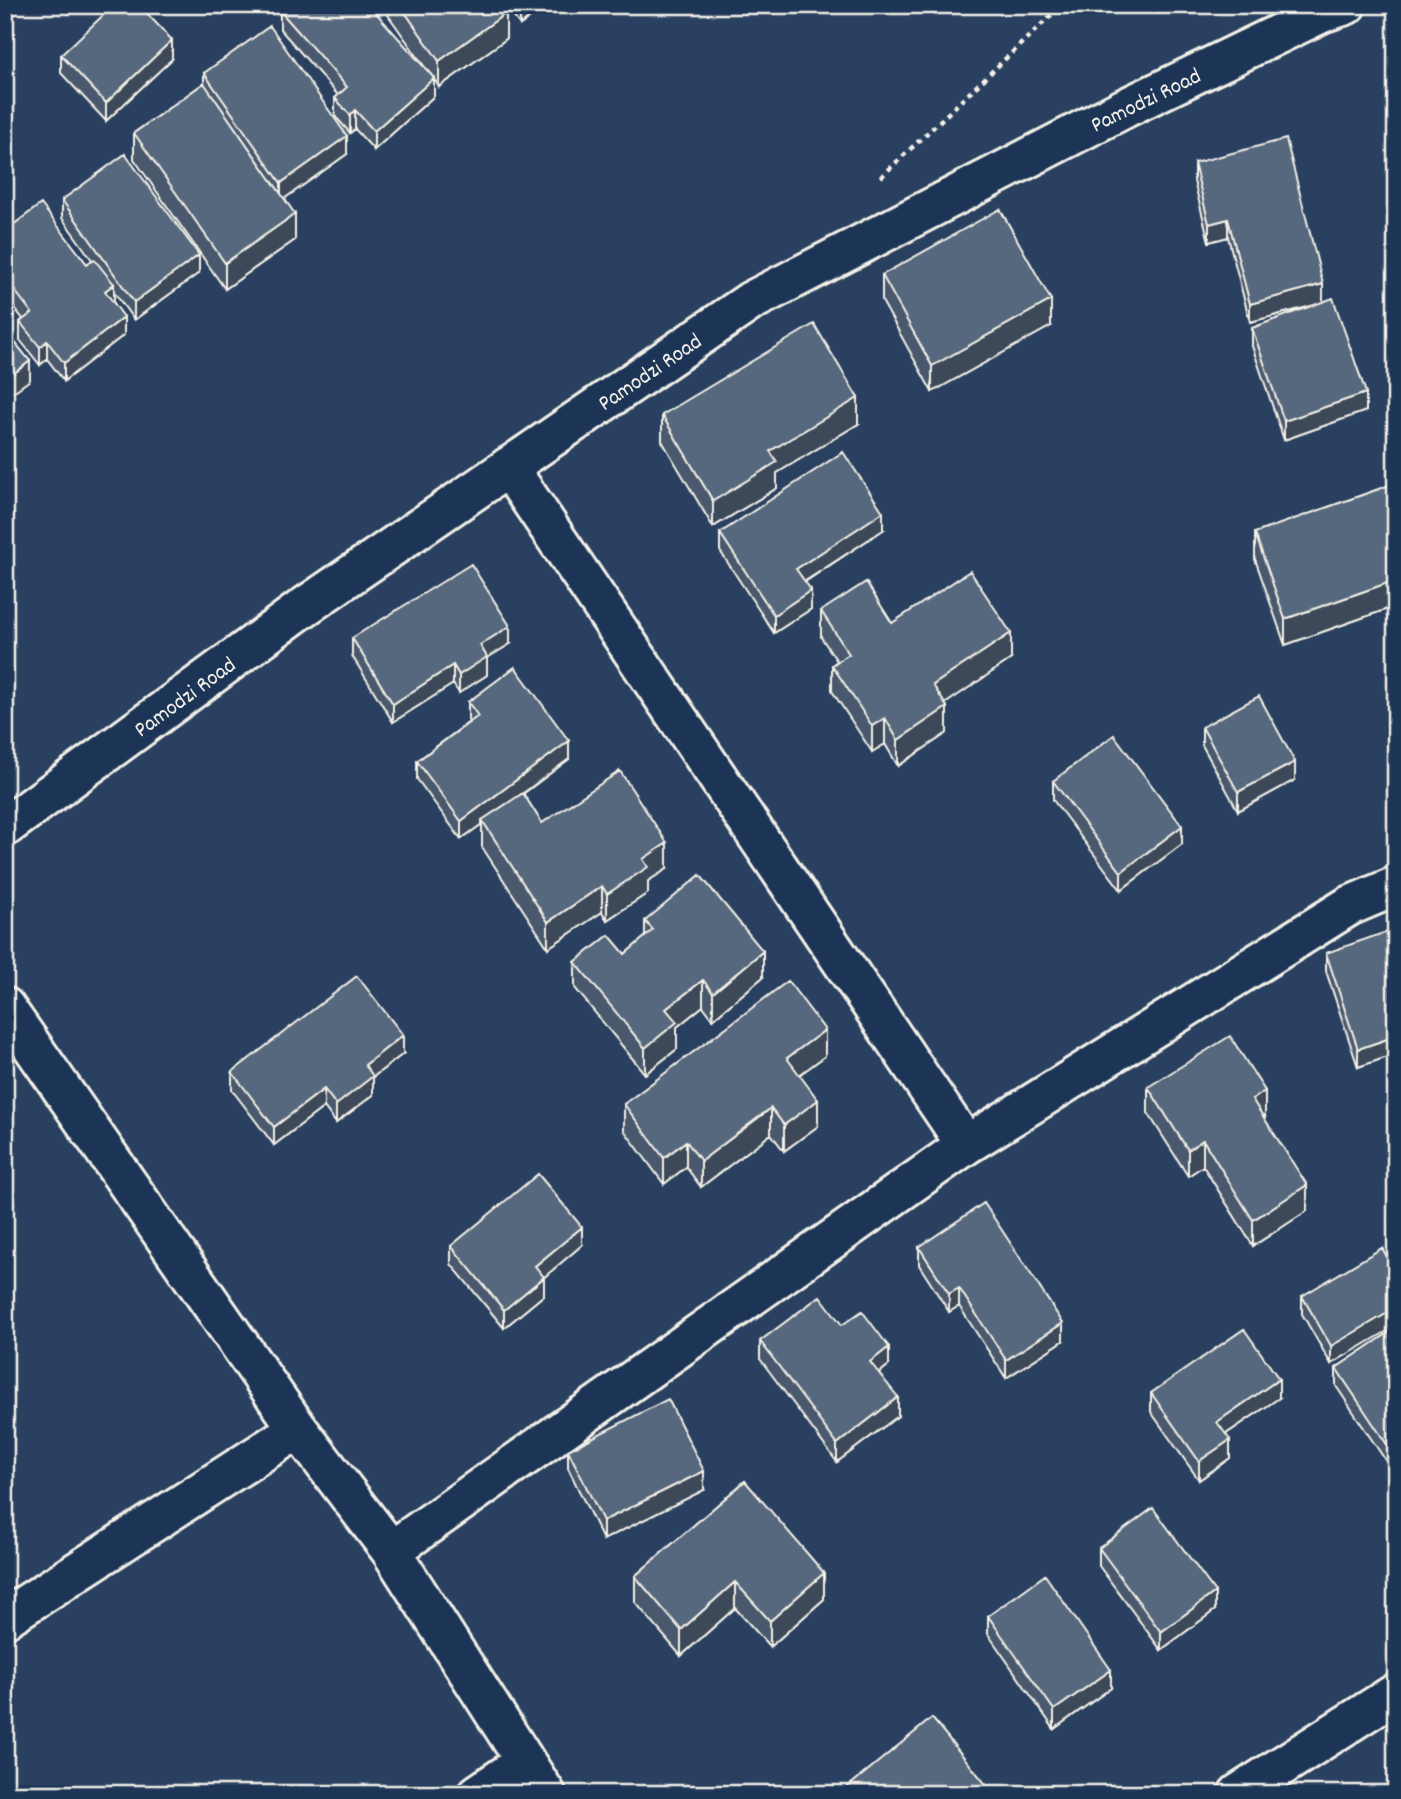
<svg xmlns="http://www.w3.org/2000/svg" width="1401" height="1799" viewBox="0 0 1401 1799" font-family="Dekko,sans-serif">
	<rect width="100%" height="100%" fill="#2a4060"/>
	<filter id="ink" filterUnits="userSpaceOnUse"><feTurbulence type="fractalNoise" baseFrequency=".0143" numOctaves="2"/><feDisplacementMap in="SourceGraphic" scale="14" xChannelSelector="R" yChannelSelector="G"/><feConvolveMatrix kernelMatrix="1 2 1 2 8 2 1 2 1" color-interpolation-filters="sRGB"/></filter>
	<g filter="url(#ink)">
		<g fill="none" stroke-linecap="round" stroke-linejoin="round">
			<defs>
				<path id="minor" d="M508 467 966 1145
					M5 1007 298 1429 391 1551 546 1794
					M391 1551 966 1145 1349 906 1396 886
					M5 1618 298 1429
					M478 1794 525 1762
					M1238 1794 1396 1693"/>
				<path id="tertiary" d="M5 827 300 610 751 301 1125 108 1322 13 1346 5"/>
			</defs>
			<use href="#minor" stroke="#f4f1e8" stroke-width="44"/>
			<use href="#tertiary" stroke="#f4f1e8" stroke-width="44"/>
			<path stroke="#f4f1e8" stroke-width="4.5" stroke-dasharray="5 5" stroke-linecap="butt" d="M881 177 1062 5"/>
			<use href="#minor" stroke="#1d3557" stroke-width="38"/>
			<use href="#tertiary" stroke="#1d3557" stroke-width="38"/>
		</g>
		<path fill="#4a596c" stroke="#f4f1e8" stroke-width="2" d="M381 5H501L506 39 439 87 434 79V96L374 150 355 129 350 133 335 116V98L338 95 280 29V11L429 73Z
			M505 5H548L520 25Z
			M61 55 172 59 106 121 61 73Z
			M204 73 347 154 285 198 295 240 225 289 134 159V133L204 83Z
			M1194 163 1323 302 1366 411 1284 440 1252 346V328L1315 305 1250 322 1228 237 1209 242 1194 181Z
			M62 200 199 273 134 320 114 292V303L124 335 64 381 47 359 40 365 20 340V322L23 319 5 296V231L87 264 92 260 62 218Z
			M882 275 1051 326 932 392 882 301Z
			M662 415 858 424 777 473V488L713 527 662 441Z
			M1396 483V606L1285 645 1255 559V533Z
			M883 530 805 582 811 609 774 633 720 551V533Z
			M821 611 892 623 1011 659 945 703 947 733 898 766 885 744 872 752 832 691V665L837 661 821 637Z
			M352 638 510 644 487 658V675L459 693 453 684 393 722 352 656Z
			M468 702 569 759 523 794 542 823 667 869 648 881V893L607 920 602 912 548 948 482 847V824L461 839 417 779V761L469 722 468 720Z
			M1202 727 1295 780 1238 811 1202 745Z
			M1053 781 1182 844 1121 890 1053 800Z
			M645 921 763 977 713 1019 703 1006 677 1027V1049L645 1074 575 988V962L625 954 645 937Z
			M1396 942V1054L1358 1067 1326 971V953Z
			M403 1054 373 1077V1095L336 1123 324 1107 274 1145 232 1090V1072Z
			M825 1056 799 1075 818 1126 784 1151 771 1134 701 1187 686 1167 664 1184 624 1130V1104Z
			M1148 1087 1265 1117 1264 1118 1307 1211 1253 1246 1203 1166 1188 1176 1148 1113Z
			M582 1245 544 1277V1295L504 1328 451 1264V1246Z
			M919 1247 1063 1341 1006 1378 959 1306 949 1312 919 1265Z
			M1396 1272 1331 1364 1302 1314V1296Z
			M842 1325 889 1365 879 1373 898 1416 837 1462 760 1359V1341Z
			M1396 1328V1476L1336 1386V1368Z
			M1151 1393 1279 1398 1226 1434 1230 1458 1199 1480 1151 1412Z
			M568 1450 704 1490 603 1540 568 1468Z
			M745 1481 824 1599 770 1647 735 1608 681 1656 635 1602V1576Z
			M1099 1548 1215 1610 1161 1650 1099 1566Z
			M988 1616 1111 1688 1054 1729 988 1634Z"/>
		<path fill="#3c4858" stroke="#f4f1e8" stroke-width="2" d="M522 5H548L520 25V7Z
			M506 13V39L439 87V61Z
			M172 40V59L106 121V103Z
			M434 78V96L374 150V131Z
			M355 110V129L350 133V115Z
			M347 136V154L281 201V183Z
			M295 214V240L225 289V263Z
			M1228 219V237L1209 242V224Z
			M199 255V273L134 320V302Z
			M114 284V303L105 309V291Z
			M1323 284V303L1250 322V304Z
			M1051 300V326L932 392V366Z
			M124 317V335L64 381V363Z
			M47 341V359L40 365V347Z
			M30 361V380L5 398V380Z
			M1366 393V411L1284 440V421Z
			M858 398V424L777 473V488L713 527V501L770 451Z
			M883 512V530L796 587V569Z
			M1396 580V606L1285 645V619Z
			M811 590V609L774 633V615Z
			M510 626V644L487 658V675L459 693V675L480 645Z
			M1011 633V659L933 712V685Z
			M453 665V684L393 722V704Z
			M947 707V733L898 766V740Z
			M885 718V744L872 752V726Z
			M569 741V759L483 823 482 820V824L461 839V821Z
			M1295 762V780L1238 811V792Z
			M1182 826V844L1121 890V872Z
			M667 843V869L648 881V893L607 920V894L643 859Z
			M602 886V912L548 948V922Z
			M763 951V977L713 1019V993Z
			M703 980V1006L677 1027V1049L645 1074V1048L666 1009Z
			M825 1030V1056L787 1084V1058Z
			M403 1035V1054L373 1077V1095L336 1123V1105L365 1065Z
			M1396 1036V1054L1358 1067V1049Z
			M324 1089V1107L274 1145V1127Z
			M1265 1091V1117L1252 1125V1099Z
			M818 1100V1126L784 1151V1125Z
			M771 1108V1134L701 1187V1161Z
			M1203 1140V1166L1188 1176V1150Z
			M686 1141V1167L664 1184V1158Z
			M1307 1185V1211L1253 1246V1220Z
			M582 1227V1245L535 1285V1266Z
			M544 1277V1295L504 1328V1310Z
			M959 1288V1306L949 1312V1294Z
			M1396 1308V1326L1331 1364V1346Z
			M1063 1323V1341L1006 1378V1360Z
			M889 1347V1365L870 1380V1362Z
			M1279 1379V1398L1217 1440V1422Z
			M898 1397V1416L837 1462V1444Z
			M1230 1440V1458L1199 1480V1461Z
			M704 1471V1490L603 1540V1521Z
			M824 1573V1599L770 1647V1621Z
			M735 1582V1608L681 1656V1630Z
			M1215 1592V1610L1161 1650V1632Z
			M1111 1670V1688L1054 1729V1710Z"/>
		<path fill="#56677d" stroke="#f4f1e8" stroke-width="2" d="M114 5H139L172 40 106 103 61 55Z
			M286 5H369L434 78 374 131 355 110 350 115 335 98 347 87 280 11Z
			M400 5H501L506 13 439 61Z
			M270 26 347 136 281 183 204 73Z
			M204 83 295 214 225 263 134 133Z
			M1286 139 1323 284 1250 304 1228 219 1209 224 1194 163Z
			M125 154 199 255 134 302 62 200Z
			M41 204 87 264 94 259 114 284 105 291 124 317 64 363 47 341 40 347 20 322 32 313 5 278V231Z
			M1000 209 1051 300 932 366 882 275Z
			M1333 298 1366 393 1284 421 1252 328Z
			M814 324 858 398 770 451 777 462 713 501 662 415Z
			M5 330 30 361 5 380Z
			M843 452 883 512 796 569 811 590 774 615 720 533Z
			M1396 483V580L1285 619 1255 533Z
			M471 564 510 626 480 645 487 657 459 675 453 665 393 704 352 638Z
			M970 571 1011 633 933 685 947 707 898 740 885 718 872 726 832 665 849 654 821 611 866 582 892 623Z
			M515 667 569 741 461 821 417 761 478 716 468 702Z
			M1259 696 1295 762 1238 792 1202 727Z
			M1114 735 1182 826 1121 872 1053 781Z
			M620 771 667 843 643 859 648 867 607 894 602 886 548 922 482 820 523 793 542 823Z
			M700 875 763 951 713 993 703 980 666 1009 677 1022 645 1048 575 962 609 935 625 954 653 930 645 921Z
			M1392 930 1396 942V1036L1358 1049 1326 953Z
			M357 976 403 1035 365 1065 373 1076 336 1105 324 1089 274 1127 232 1072Z
			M788 981 825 1030 787 1058 818 1100 784 1125 771 1108 701 1161 686 1141 664 1158 624 1104Z
			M1230 1036 1265 1091 1252 1099 1307 1185 1253 1220 1203 1140 1188 1150 1148 1087Z
			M538 1174 582 1227 535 1266 544 1277 504 1310 451 1246Z
			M984 1203 1063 1323 1006 1360 959 1288 949 1294 919 1247Z
			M1382 1248 1396 1272V1308L1331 1346 1302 1296Z
			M820 1296 842 1325 862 1311 889 1347 870 1362 898 1397 837 1444 760 1341Z
			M1396 1328V1458L1336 1368Z
			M1244 1329 1279 1379 1217 1422 1230 1440 1199 1461 1151 1393Z
			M668 1399 704 1471 603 1521 568 1450Z
			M745 1481 824 1573 770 1621 735 1582 681 1630 635 1576Z
			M1153 1508 1215 1592 1161 1632 1099 1548Z
			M1045 1575 1111 1670 1054 1710 988 1616Z
			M932 1718 992 1792 990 1794H839Z"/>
	</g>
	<g text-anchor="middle" stroke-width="5" stroke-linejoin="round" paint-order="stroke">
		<g font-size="23" fill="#f4f1e8" stroke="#1d3557">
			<text transform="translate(1145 99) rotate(-26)" y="8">Pamodzi Road</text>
			<text transform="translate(649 371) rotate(-34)" y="8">Pamodzi Road</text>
			<text transform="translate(184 696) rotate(-36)" y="8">Pamodzi Road</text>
		</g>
	</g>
	<rect width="1401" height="1799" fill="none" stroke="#1d3557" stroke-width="28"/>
	<rect x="14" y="14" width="1373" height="1771" fill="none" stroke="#f4f1e8" stroke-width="2.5" filter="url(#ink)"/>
</svg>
